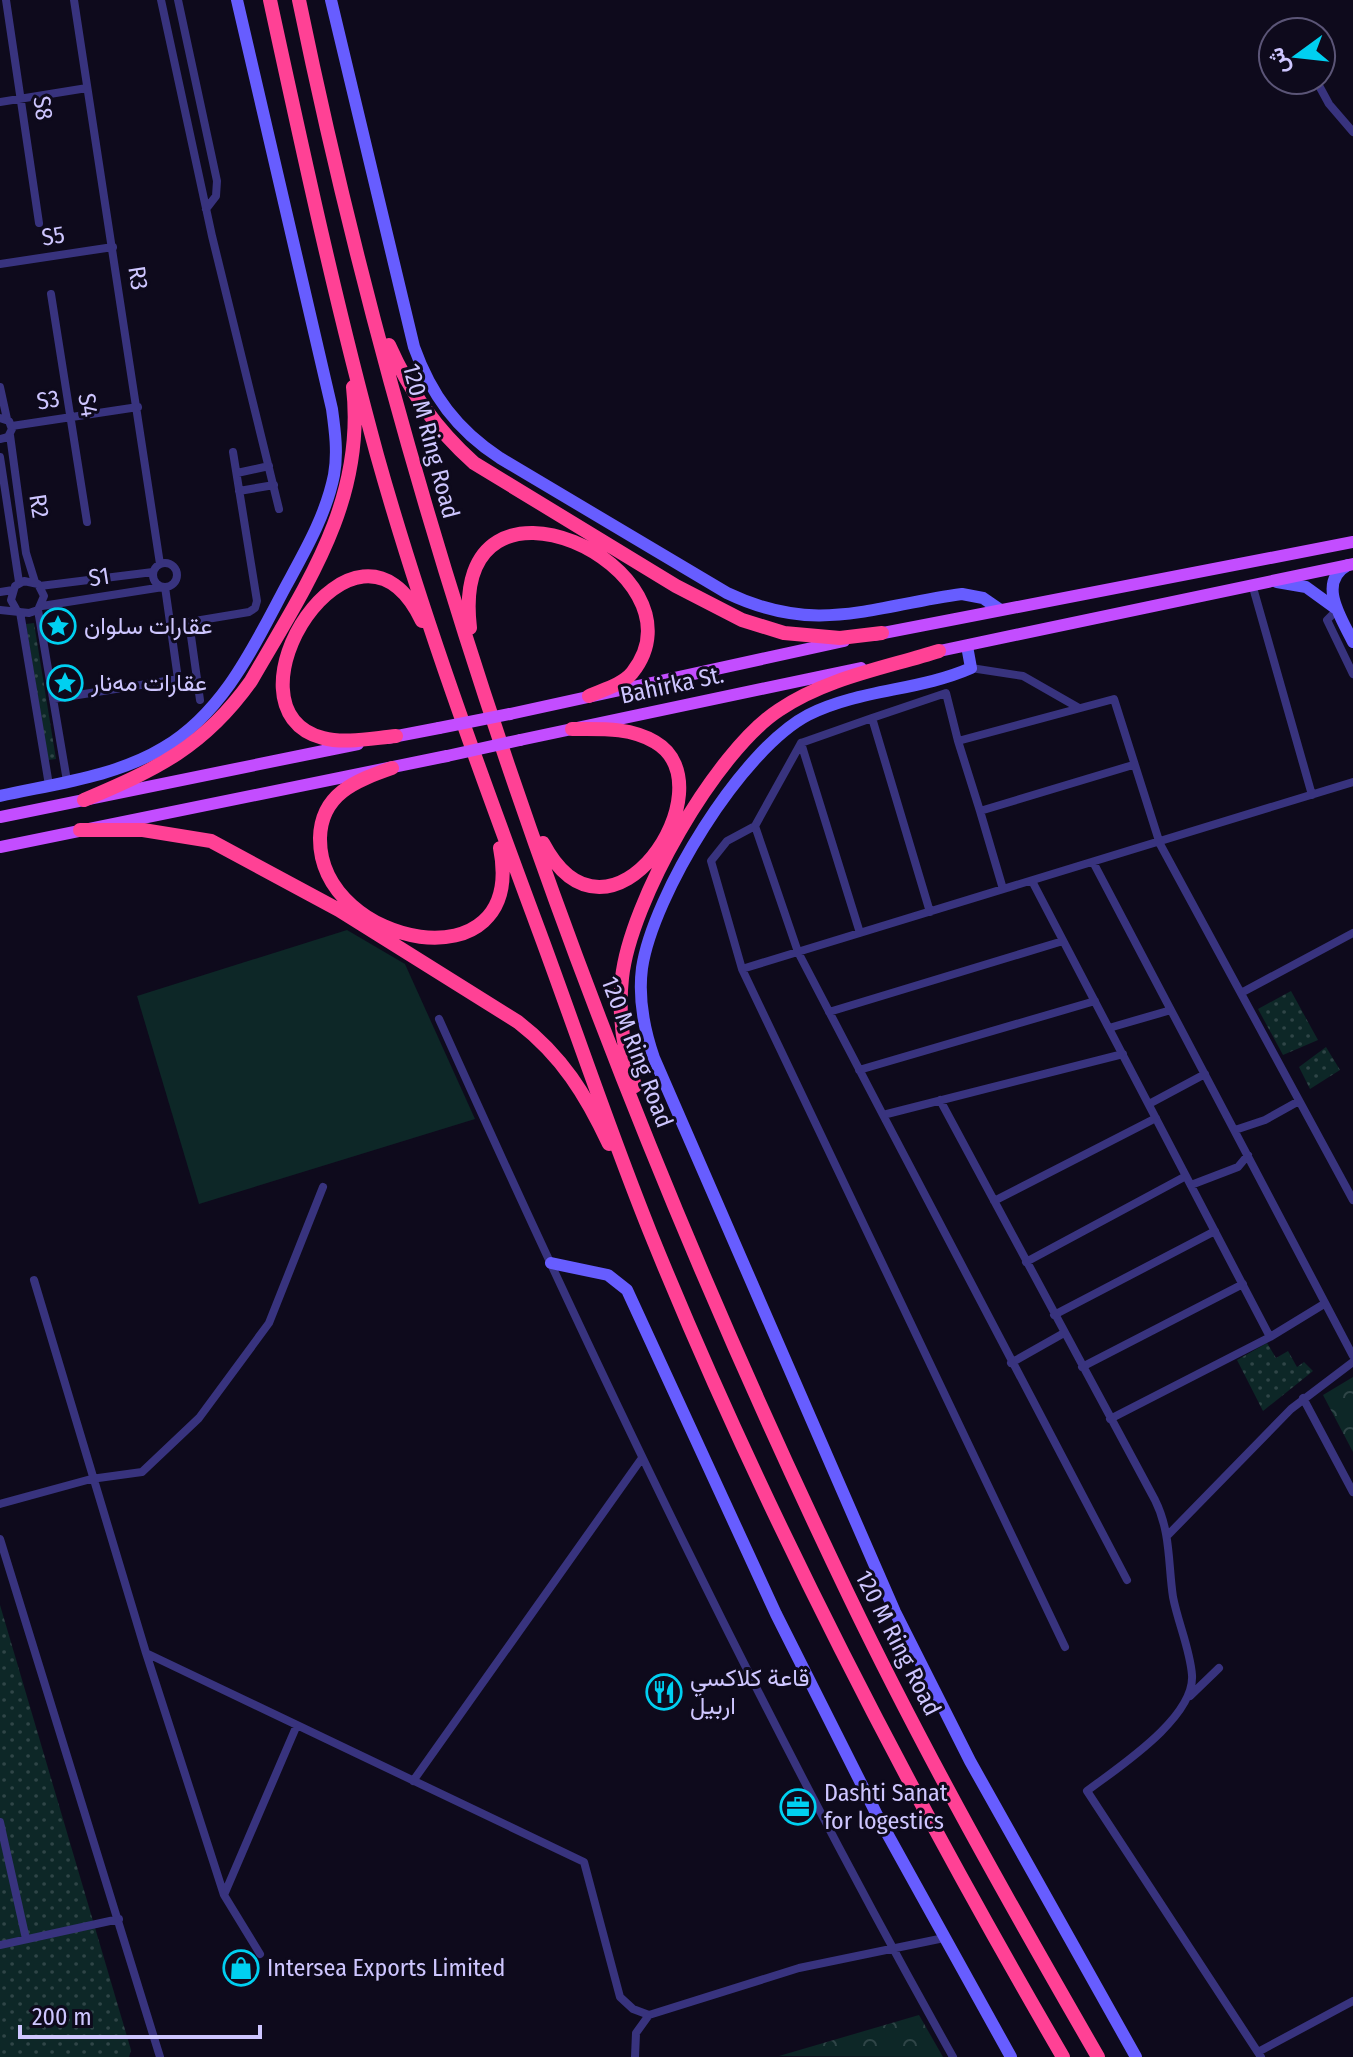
<svg xmlns="http://www.w3.org/2000/svg" width="1353" height="2057" viewBox="0 0 1353 2057" font-family="'Fira Sans Condensed',Vazirmatn,sans-serif">
	<defs>
		<pattern id="grass-dots" width="8" height="8" patternUnits="userSpaceOnUse" patternTransform="scale(2)"><rect width="8" height="8" fill="#0d2727"/><path d="M2 2h.1M6 6h.1" fill="none" stroke="#2f4547" stroke-width="1.8" stroke-linecap="round"/></pattern>
		<pattern id="park-crowns" width="20" height="18" patternUnits="userSpaceOnUse" patternTransform="scale(2)"><rect width="20" height="18" fill="#0d2727"/><path d="M2 6a3 3 0 1 1 6 0M12 15a3 3 0 1 1 6 0" fill="none" stroke="#2f4547"/></pattern>
	</defs>
	<rect width="100%" height="100%" fill="#0e0a1c"/>
	<path fill="url(#grass-dots)" d="M34 623 56 759 48 760 26 624Z
		M1291 991 1318 1040 1283 1055 1258 1009Z
		M1326 1047 1340 1070 1310 1089 1299 1067Z
		M1267 1343 1276 1358 1288 1351 1297 1367 1304 1362 1313 1371 1263 1411 1237 1360Z
		M0 1605 131 2050 129 2057H0Z"/>
	<path fill="url(#park-crowns)" d="M1353 1377V1452L1323 1395Z
		M919 2015 943 2057 779 2056Z"/>
	<path fill="#0d2727" d="M347 930 405 964 475 1119 199 1204 137 996Z"/>
	<g fill="none" stroke-linecap="round" stroke-linejoin="round">
		<path stroke="#38337e" stroke-width="8" d="M6 0 39 223
			M74 0 160 564
			M161 0 212 236 279 509
			M178 0 217 181 216 196 206 209
			M1303 24 1304 32
			M1316 80 1329 104 1353 132
			M0 102 87 88
			M0 264 113 247
			M51 294 87 522
			M0 387 7 419
			M0 418 9 421 12 429 8 437 0 439
			M12 426 138 407
			M10 435 26 553 35 582
			M0 457 19 582
			M237 473 269 466
			M239 491 274 485
			M153 575a12 12 0 1 1 24 0a12 12 0 1 1-24 0Z
			M1252 584 1312 795
			M40 586 153 572
			M0 592 13 590
			M42 606 163 587
			M0 610 29 613 38 610 44 596 38 584 24 581 15 586 11 600 16 609
			M38 610 67 781
			M1337 610 1327 620 1353 674
			M20 612 49 785
			M971 668 1023 676 1079 708
			M53 699 178 679 165 587
			M200 700 189 622 249 612 255 608 257 601 233 452
			M801 743 755 826 727 841 711 861 742 969 1065 1647
			M1133 765 980 811 958 741 1114 699 1160 844 1353 1200
			M980 811 1003 889
			M755 826 798 952 883 1115 1123 1054
			M1093 862 1353 1356
			M1032 881 1270 1337
			M930 912 872 718 946 693 958 741
			M860 933 801 743 872 718
			M742 969 1353 782
			M1241 993 1353 933
			M829 1012 1063 941
			M439 1019C597 1371 764 1720 953 2057
			M1109 1028 1171 1010
			M859 1070 1095 1001
			M940 1100 1155 1500C1171 1532 1168 1564 1173 1597 1178 1623 1190 1649 1192 1675 1195 1718 1117 1768 1087 1791L1261 2057
			M1149 1104 1205 1074
			M883 1115 1127 1580
			M1235 1130 1265 1120 1299 1101
			M1191 1185 1238 1167 1248 1155
			M994 1201 1156 1118
			M1026 1262 1186 1176
			M34 1280 146 1653 584 1862 620 1997 633 2009 649 2015 636 2033 635 2057
			M1054 1315 1215 1231
			M1011 1363 1064 1333
			M1082 1367 1243 1284
			M1303 1398 1353 1492
			M1110 1419 1270 1337 1324 1304
			M0 1504 91 1479 142 1472 199 1418 269 1323 323 1187
			M1168 1535 1291 1409 1353 1362
			M0 1539 160 2057
			M146 1653 224 1895
			M1190 1696 1219 1668
			M413 1781 642 1458
			M0 1822 26 1939
			M0 1945 119 1919
			M260 1954 224 1895 297 1725
			M649 2015 799 1968 944 1938
			M1258 2052 1353 2001"/>
		<path stroke="#675dff" stroke-width="12" d="M331 0 414 347C431 395 457 430 500 458L727 593C817 636 872 606 962 594L983 598 999 609
			M1348 565C1316 582 1342 619 1353 642
			M1277 582 1306 587 1335 608
			M967 646 971 668C919 691 860 689 808 715 741 750 653 895 642 968 638 999 644 1029 654 1058L895 1612 970 1761 1136 2057
			M0 796C53 784 115 777 163 748 224 712 254 646 286 586 305 551 326 515 334 475 338 453 335 431 332 409L237 0
			M551 1263 608 1275 627 1290 776 1614 878 1817 1011 2057"/>
		<path stroke="#c34dff" stroke-width="12" d="M873 635 1353 542
			M930 653 1353 564
			M510 714 844 641
			M387 738 439 728
			M520 740 861 668
			M0 817 358 744
			M0 847 447 756"/>
		<path stroke="#ff4195" stroke-width="14" d="M270 0C303 152 336 305 377 455 423 619 483 780 542 939 578 1037 611 1135 650 1232 765 1516 909 1792 1063 2057
			M299 0C413 553 605 1088 849 1596 925 1754 1011 1906 1098 2057
			M389 345C410 392 436 429 474 463L676 586 742 620 784 633 840 638 882 633
			M470 628C448 441 714 570 632 673 622 685 602 690 589 696
			M396 736C373 738 345 744 323 738 213 709 356 482 422 621
			M392 768C355 781 321 794 320 838 319 947 528 989 500 848
			M84 800C157 769 204 747 251 681 305 587 366 501 353 387
			M80 830H143L211 841 339 910 518 1022C562 1056 586 1095 609 1144
			M543 843C610 970 731 786 655 742 630 727 600 729 572 729
			M635 1086C623 1050 618 1014 622 978 630 902 715 752 779 710 826 678 885 668 939 651"/>
		<path stroke="#c34dff" stroke-width="12" d="M439 728 510 714
			M447 756 520 740"/>
	</g>
	<defs>
		<symbol id="sight-ring" viewBox="-11 -11 22 22"><circle r="9.5" fill="#0e0a1c" stroke="#00d0f1" stroke-width="1.5"/><path d="M0-6L1.8-2.2L6-1.7L2.9 1.2L3.7 5.4L0 3.3L-3.7 5.4L-2.9 1.2L-6-1.7L-1.8-2.2Z" fill="#00d0f1"/></symbol>
		<symbol id="restaurant-ring" viewBox="-11 -11 22 22"><circle r="9.5" fill="#0e0a1c" stroke="#00d0f1" stroke-width="1.5"/><path d="M-5-6h1v4h1v-4h1v4h1v-4h1v5L-1.5 .5V6h-2V.5L-5-1ZM5-6V6H3V1.5H1.5Q1.5-4 5-6Z" fill="#00d0f1"/></symbol>
		<symbol id="office-ring" viewBox="-11 -11 22 22"><circle r="9.5" fill="#0e0a1c" stroke="#00d0f1" stroke-width="1.5"/><path d="M-6-3h4V-5.5h4V-3h4V5H-6ZM-1-4.5V-3h2v-1.5ZM-6 0V1H6V0Z" fill="#00d0f1"/></symbol>
		<symbol id="shop-ring" viewBox="-11 -11 22 22"><circle r="9.5" fill="#0e0a1c" stroke="#00d0f1" stroke-width="1.5"/><path d="M-5-2.5h2.3a2.7 3.5 0 0 1 5.4 0H5L5.5 6h-11ZM-1.5-2.5h3a1.5 2.3 0 0 0-3 0Z" fill="#00d0f1"/></symbol>
	</defs>
	<g fill-rule="evenodd">
		<use href="#sight-ring" x="38" y="606" width="40" height="40"/>
		<use href="#sight-ring" x="45" y="663" width="40" height="40"/>
		<use href="#restaurant-ring" x="644" y="1672" width="40" height="40"/>
		<use href="#office-ring" x="778" y="1787" width="40" height="40"/>
		<use href="#shop-ring" x="221" y="1948" width="40" height="40"/>
	</g>
	<g text-anchor="middle" stroke-width="6" stroke-linejoin="round" paint-order="stroke">
		<g font-size="24" fill="#cec6ff" stroke="#0e0a1c">
			<text transform="translate(43 108) rotate(81)" y="8">S8</text>
			<text transform="translate(53 236) rotate(-9)" y="8">S5</text>
			<text transform="translate(138 278) rotate(81)" y="8">R3</text>
			<text transform="translate(48 400) rotate(-10)" y="8">S3</text>
			<text transform="translate(88 405) rotate(81)" y="8">S4</text>
			<text transform="translate(431 441) rotate(75)" y="8">120 M Ring Road</text>
			<text transform="translate(39 506) rotate(81)" y="8">R2</text>
			<text transform="translate(99 577) rotate(-9)" y="8">S1</text>
			<text transform="translate(672 685) rotate(-12)" y="8">Bahirka St.</text>
			<text transform="translate(637 1052) rotate(69)" y="8">120 M Ring Road</text>
			<text transform="translate(898 1643) rotate(63)" y="8">120 M Ring Road</text>
		</g>
		<g font-size="24" fill="#cec6ff" stroke="#0e0a1c" text-anchor="start">
			<text x="84" y="634">عقارات سلوان</text>
			<text x="91" y="691">عقارات مەنار</text>
			<text x="690" y="1686">قاعة كلاكسي<tspan x="690" dy="28">اربيل</tspan></text>
			<text x="824" y="1801">Dashti Sanat<tspan x="824" dy="28">for logestics</tspan></text>
			<text x="267" y="1976">Intersea Exports Limited</text>
		</g>
	</g>
	<g transform="translate(1297 56) rotate(255)"><circle r="38" fill="#0e0a1c" stroke="#5b5577" stroke-width="2"/>
	<path d="M0-6L14 30L0 20L-14 30Z" fill="#00d0f1"/>
	<text y="-12" font-size="22" font-weight="bold" text-anchor="middle" fill="#cec6ff">ش</text>
	</g>
	<path d="M20 2025v12h240v-12" fill="none" stroke="#cec6ff" stroke-width="4"/>
	<text x="32" y="2025" font-size="24" fill="#cec6ff" stroke="#0e0a1c" stroke-width="6" paint-order="stroke">200 m</text>
</svg>
